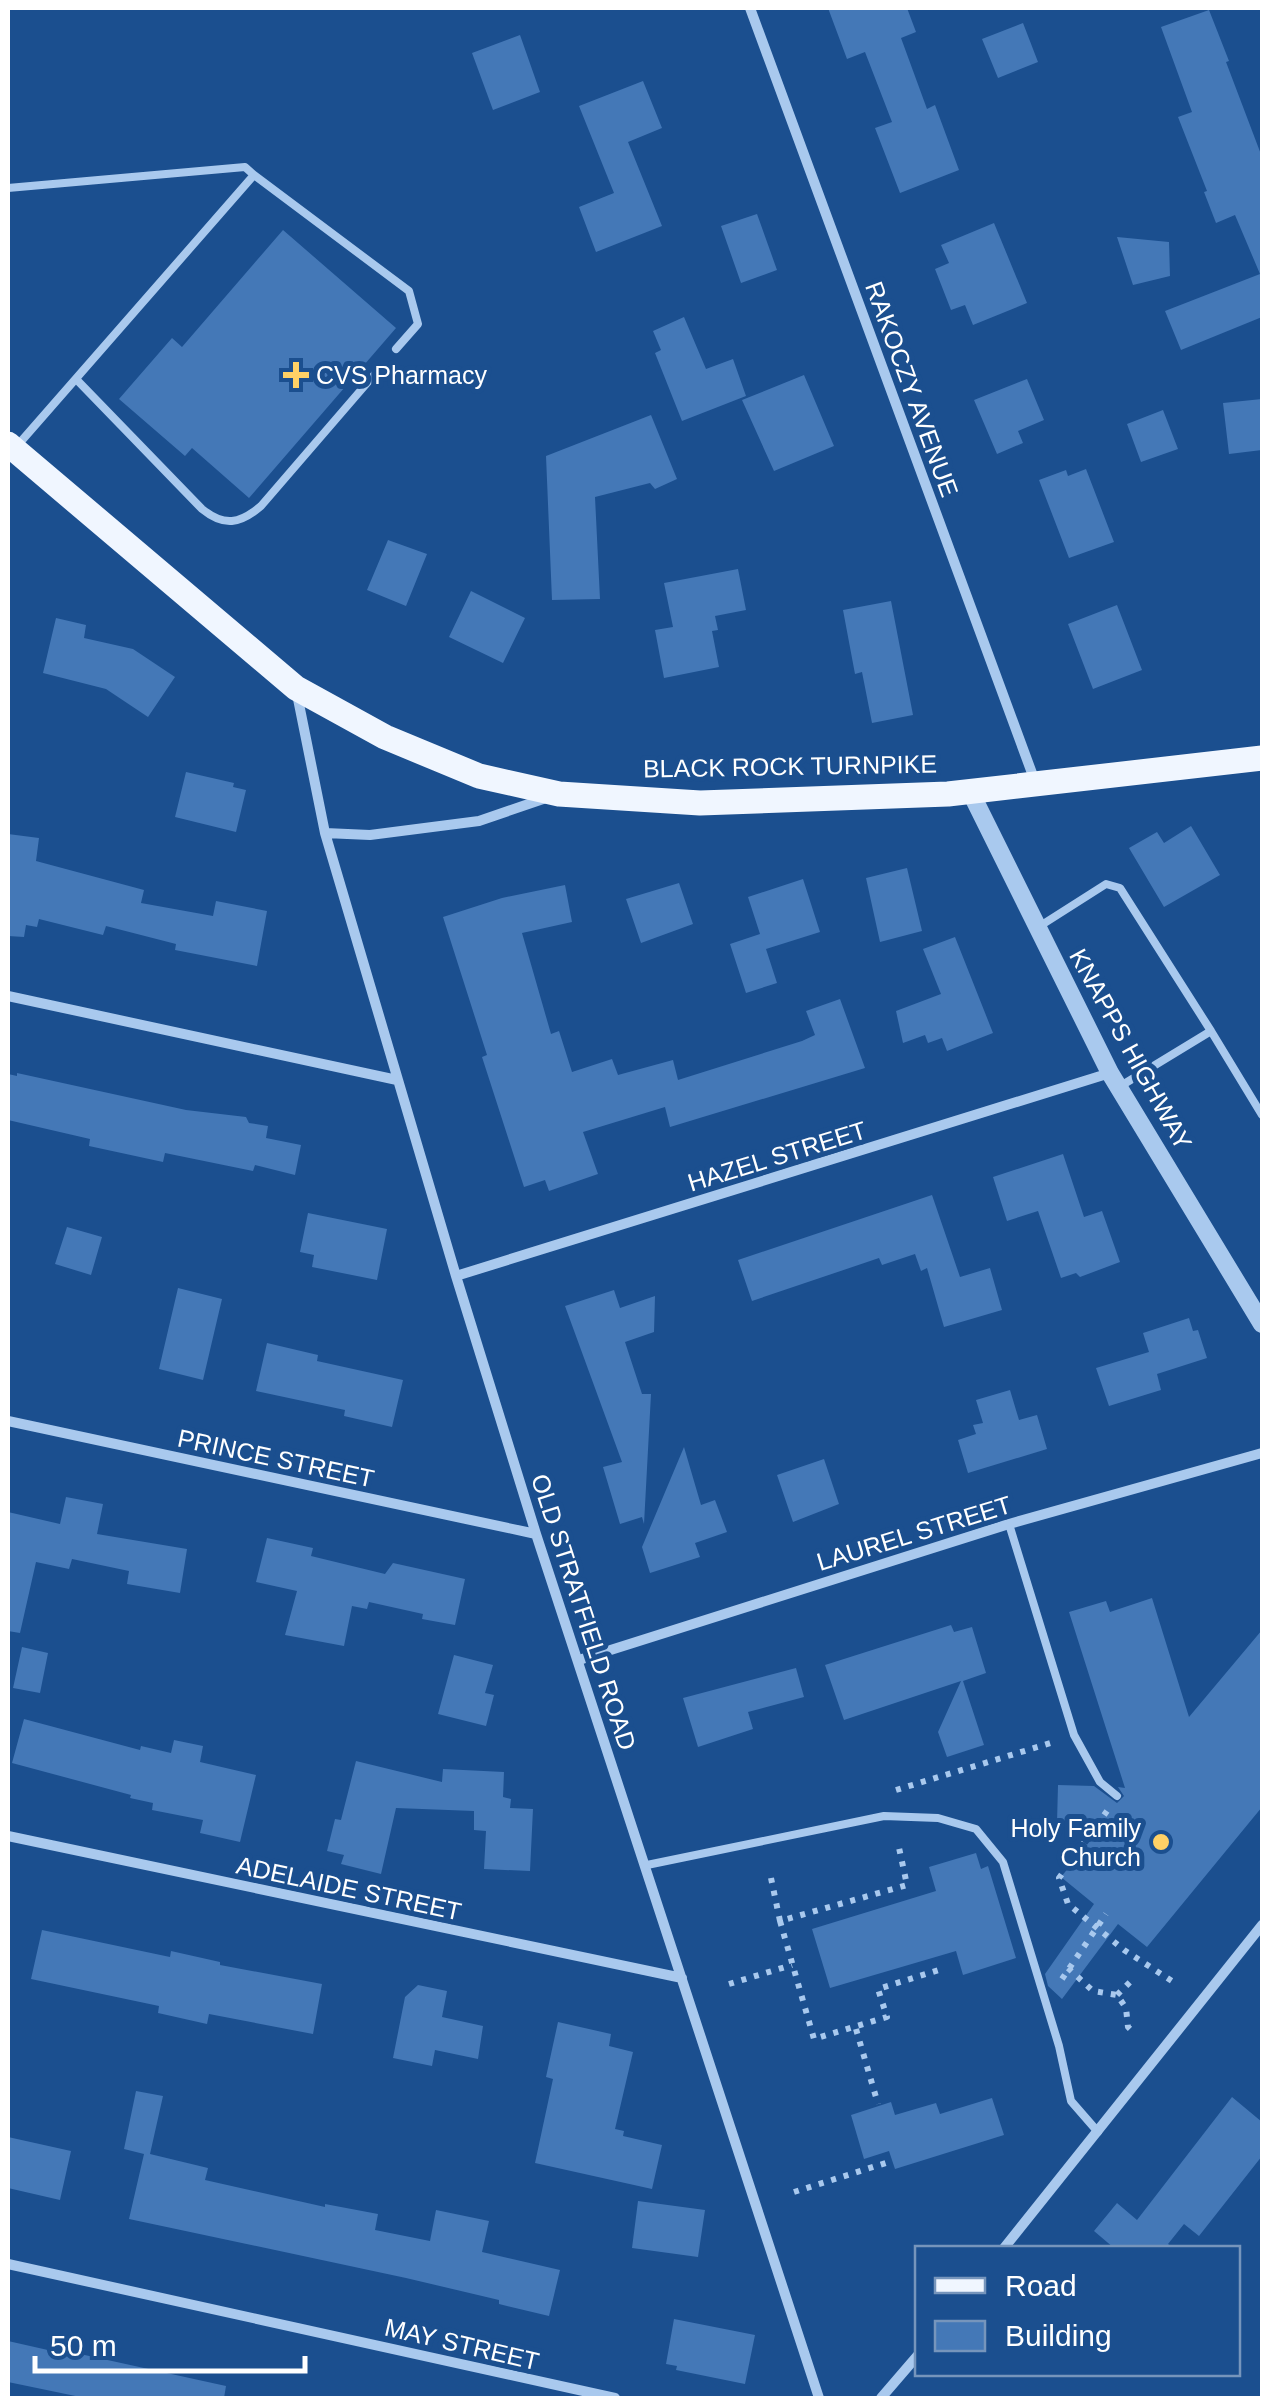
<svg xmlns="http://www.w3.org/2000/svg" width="1270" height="2406" viewBox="0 0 1270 2406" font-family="Helvetica,sans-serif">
	<rect width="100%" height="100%" fill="#1b4f8f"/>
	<path fill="#4478b7" d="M828 8H907L916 32 901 38 927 109 935 105 959 170 900 193 875 128 892 122 865 52 847 59Z
		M1209 10 1229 61 1226 62 1262 157V317L1181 350 1165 311 1260 274 1235 215 1216 223 1204 192 1207 191 1178 117 1192 112 1161 27Z
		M1023 23 1038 62 998 78 982 39Z
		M520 35 540 92 493 110 472 53Z
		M643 81 662 128 628 142 662 226 596 252 579 207 614 193 579 106Z
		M757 214 777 270 741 283 721 226Z
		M994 223 1027 303 973 325 965 305 951 310 935 269 949 263 941 245Z
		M283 230 396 328 249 498 192 448 185 456 119 399 172 338 182 347Z
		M1117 237 1169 242 1170 276 1133 285Z
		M684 317 706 369 733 359 746 396 682 421 655 353 661 350 653 331Z
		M804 375 834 446 774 471 742 400Z
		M1027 379 1044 420 1018 431 1023 443 997 454 974 400Z
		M1262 399V450L1229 454 1223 403Z
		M1163 410 1178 449 1141 462 1127 424Z
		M651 415 677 479 655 489 650 483 595 497 600 599 552 600 546 456Z
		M1086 469 1114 542 1069 558 1039 480 1066 470 1068 476Z
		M388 540 427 554 406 606 367 590Z
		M738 569 746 610 715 616 718 630 712 631 719 667 664 678 655 630 673 627 664 583Z
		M471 591 525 618 503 663 449 637Z
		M891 601 913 715 872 723 862 672 855 674 843 610Z
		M1117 605 1142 670 1093 689 1068 624Z
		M56 618 86 625 84 638 133 649 175 677 148 717 106 689 43 673Z
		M186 772 234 783 233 787 246 790 236 832 175 817Z
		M1191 826 1220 875 1164 907 1129 848 1157 832 1164 843Z
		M8 834 39 838 36 861 144 890 141 903 213 916 216 901 267 911 257 966 175 950 176 944 106 926 103 935 39 919 37 927 26 925 24 937 8 936Z
		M907 868 922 931 880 942 866 878Z
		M803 879 820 932 766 949 777 983 746 993 730 944 760 934 748 897Z
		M679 883 693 924 641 943 626 899Z
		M565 885 572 922 522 933 551 1034 559 1031 572 1072 612 1059 618 1075 673 1060 678 1080 802 1041 815 1035 806 1011 840 999 865 1068 670 1127 665 1107 583 1132 598 1174 549 1191 545 1180 524 1187 482 1057 487 1055 443 917 502 898Z
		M955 937 993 1033 947 1051 942 1038 928 1043 925 1035 903 1043 896 1011 941 994 923 949Z
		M17 1073 186 1110 246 1117 249 1123 268 1126 266 1138 301 1145 295 1175 255 1165 253 1171 165 1153 163 1162 89 1146 90 1139 8 1120V1074L17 1076Z
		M1063 1154 1084 1217 1102 1211 1120 1262 1080 1277 1076 1273 1061 1278 1038 1211 1007 1221 993 1177Z
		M932 1195 960 1277 990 1268 1002 1310 944 1327 927 1268 921 1271 915 1254 882 1265 879 1258 752 1301 738 1260Z
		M308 1213 387 1229 377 1280 312 1267 314 1255 300 1252Z
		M67 1227 102 1237 91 1275 55 1264Z
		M178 1288 222 1299 203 1380 159 1369Z
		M614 1290 620 1308 655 1296 654 1332 625 1342 642 1394H651L644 1524 642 1517 620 1524 603 1467 622 1462 565 1306Z
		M1189 1318 1193 1331 1198 1330 1207 1358 1157 1374 1161 1390 1109 1406 1096 1368 1149 1352 1143 1333Z
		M267 1343 318 1355 317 1361 403 1380 392 1427 344 1416 345 1410 256 1391Z
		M1010 1390 1019 1420 1037 1415 1047 1449 968 1473 958 1440 976 1434 973 1425 983 1423 976 1400Z
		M684 1447 701 1505 715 1500 727 1532 695 1543 700 1557 650 1573 642 1547Z
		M824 1459 839 1504 793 1522 777 1475Z
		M66 1497 103 1504 97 1534 187 1549 180 1593 127 1584 129 1571 72 1559 69 1569 36 1562 20 1633 8 1631V1512L60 1524Z
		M267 1538 313 1548 311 1556 385 1574 393 1563 465 1579 455 1625 422 1619 423 1614 369 1602 367 1609 352 1606 344 1646 285 1635 297 1591 256 1582Z
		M1152 1598 1189 1717 1262 1630V1807L1147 1947 1118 1924 1062 1999 1048 1986 1045 1974 1094 1904 1061 1877 1103 1825 1057 1823 1058 1785 1094 1786 1117 1803 1124 1796 1118 1787 1125 1788 1069 1612 1106 1601 1110 1612Z
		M951 1625 954 1632 972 1627 986 1673 963 1681 984 1745 947 1757 938 1732 961 1681 844 1720 825 1665Z
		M22 1647 48 1653 40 1693 13 1688Z
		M454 1655 493 1665 485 1693 494 1695 486 1726 438 1714Z
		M796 1668 804 1697 748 1712 753 1729 698 1747 683 1698Z
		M24 1719 140 1750 141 1746 171 1753 174 1740 203 1746 200 1762 256 1775 240 1842 200 1833 203 1820 152 1810 153 1803 130 1798 131 1795 12 1763Z
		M356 1761 442 1782 443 1769 504 1772 503 1797 511 1799 510 1808 533 1809 530 1871 484 1869 486 1831 474 1830V1811L396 1808 381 1874 341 1864 344 1855 327 1851 335 1819 341 1820Z
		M976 1853 981 1869 988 1866 1016 1958 963 1975 956 1951 830 1988 812 1929 936 1891 929 1867Z
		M42 1930 170 1957 171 1951 220 1962V1965L322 1984 313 2034 209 2014 207 2024 158 2013 159 2006 31 1979Z
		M418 1985 447 1991 442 2017 483 2026 478 2059 435 2050 432 2066 393 2058 405 1997Z
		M558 2022 611 2034 609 2046 633 2052 615 2129 624 2131 623 2136 662 2145 652 2189 535 2163 553 2079 546 2077Z
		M136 2091 163 2096 150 2154 208 2168 205 2180 325 2207V2204L378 2214 375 2230 430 2241 436 2210 489 2221 482 2252 560 2270 549 2316 499 2304V2300L406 2278 129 2219 144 2154 124 2149Z
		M1232 2097 1262 2122V2156L1199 2236 1184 2224 1168 2244 1173 2248H1114L1094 2231 1117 2203 1137 2220Z
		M992 2098 1004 2135 895 2169 889 2151 864 2159 851 2115 891 2102 895 2115 936 2103 940 2114Z
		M8 2137 71 2151 60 2200 8 2188Z
		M638 2201 705 2210 698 2257 632 2248Z
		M674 2319 755 2335 745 2384 676 2370 677 2366 666 2364Z
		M8 2341 70 2355 71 2352 226 2386 224 2398H85L8 2382Z"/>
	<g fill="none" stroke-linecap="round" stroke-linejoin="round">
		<path stroke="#a9c9ee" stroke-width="6" stroke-dasharray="5 8" stroke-linecap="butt" d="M896 1790 1054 1742
			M1107 1811 1059 1878 1068 1904 1124 1950 1172 1981
			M771 1878 780 1921 907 1885 898 1843
			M780 1921 814 2039 887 2017 878 1989 942 1969
			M1068 1968 1093 1991 1117 1995 1126 2008 1128 2027 1132 2031
			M1062 1979 1106 1914
			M729 1984 792 1965
			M1117 1995 1131 1981
			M856 2029 878 2104
			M794 2192 892 2161"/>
		<path stroke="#a9c9ee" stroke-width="8" d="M254 175 409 291 418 324 396 349
			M8 188 245 167 254 175 17 446
			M76 379 202 509C224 527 240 524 261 506L380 368
			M1040 926 1106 884 1120 888 1211 1031 1119 1087
			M1211 1031 1262 1115
			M1009 1524 1074 1735 1100 1782 1117 1796
			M647 1865 884 1816 938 1818 976 1829 1003 1862 1059 2046 1071 2101 1098 2132"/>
		<path stroke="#a9c9ee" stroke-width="10" d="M750 8 1036 784
			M297 694 325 833 456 1276 536 1534 819 2398
			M325 833 370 835 479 821 549 797
			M8 996 397 1080
			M456 1276 1110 1073
			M8 1421 536 1534
			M579 1660 1009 1524 1262 1453
			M8 1836 682 1978
			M1004 2248 1262 1925
			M8 2264 615 2398
			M881 2398 918 2355"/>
		<path stroke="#a9c9ee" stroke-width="18" d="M969 789 1110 1073 1262 1324"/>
		<path stroke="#f0f6ff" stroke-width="25" d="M8 444 296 688 385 737 479 776 559 794 700 803 948 794 1262 758"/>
	</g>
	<g fill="#ffd166" stroke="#1b4f8f" stroke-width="4">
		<path d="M291 360h10v10h10v10h-10v10h-10v-10h-10v-10h10z"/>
		<circle cx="1161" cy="1842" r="10"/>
	</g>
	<g text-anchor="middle" stroke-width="10" stroke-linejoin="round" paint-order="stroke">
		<g font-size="25" fill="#fff" stroke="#1b4f8f" text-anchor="start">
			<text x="316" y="384">CVS Pharmacy</text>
			<text x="1141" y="1837" text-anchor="end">Holy Family<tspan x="1141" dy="29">Church</tspan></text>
		</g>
		<g font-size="25" fill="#fff" stroke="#1b4f8f">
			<text transform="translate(912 389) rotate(70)" y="9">RAKOCZY AVENUE</text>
			<text transform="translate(790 766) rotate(-1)" y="9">BLACK ROCK TURNPIKE</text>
			<text transform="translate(1131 1049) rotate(61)" y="9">KNAPPS HIGHWAY</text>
			<text transform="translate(777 1156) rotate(-17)" y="9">HAZEL STREET</text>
			<text transform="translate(276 1458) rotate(12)" y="9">PRINCE STREET</text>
			<text transform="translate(914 1533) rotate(-17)" y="9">LAUREL STREET</text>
			<text transform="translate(584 1612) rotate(72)" y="9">OLD STRATFIELD ROAD</text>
			<text transform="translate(349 1888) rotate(12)" y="9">ADELAIDE STREET</text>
			<text transform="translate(462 2344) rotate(13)" y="9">MAY STREET</text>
		</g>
	</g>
	<rect width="1270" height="2406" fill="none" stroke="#ffffff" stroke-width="20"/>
	<rect x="915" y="2246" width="325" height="130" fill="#1b4f8f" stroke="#7695bc" stroke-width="2.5"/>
	<rect x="935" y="2278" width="50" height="15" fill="#f0f6ff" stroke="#7695bc" stroke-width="2.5"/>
	<text x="1005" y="2296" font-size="30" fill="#ffffff">Road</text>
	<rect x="935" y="2321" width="50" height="30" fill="#4478b7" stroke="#7695bc" stroke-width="2.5"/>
	<text x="1005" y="2346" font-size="30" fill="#ffffff">Building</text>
	<path d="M35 2356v15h270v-15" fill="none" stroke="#ffffff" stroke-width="5"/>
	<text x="50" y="2356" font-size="30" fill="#ffffff" stroke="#1b4f8f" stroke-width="8" paint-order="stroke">50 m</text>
</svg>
